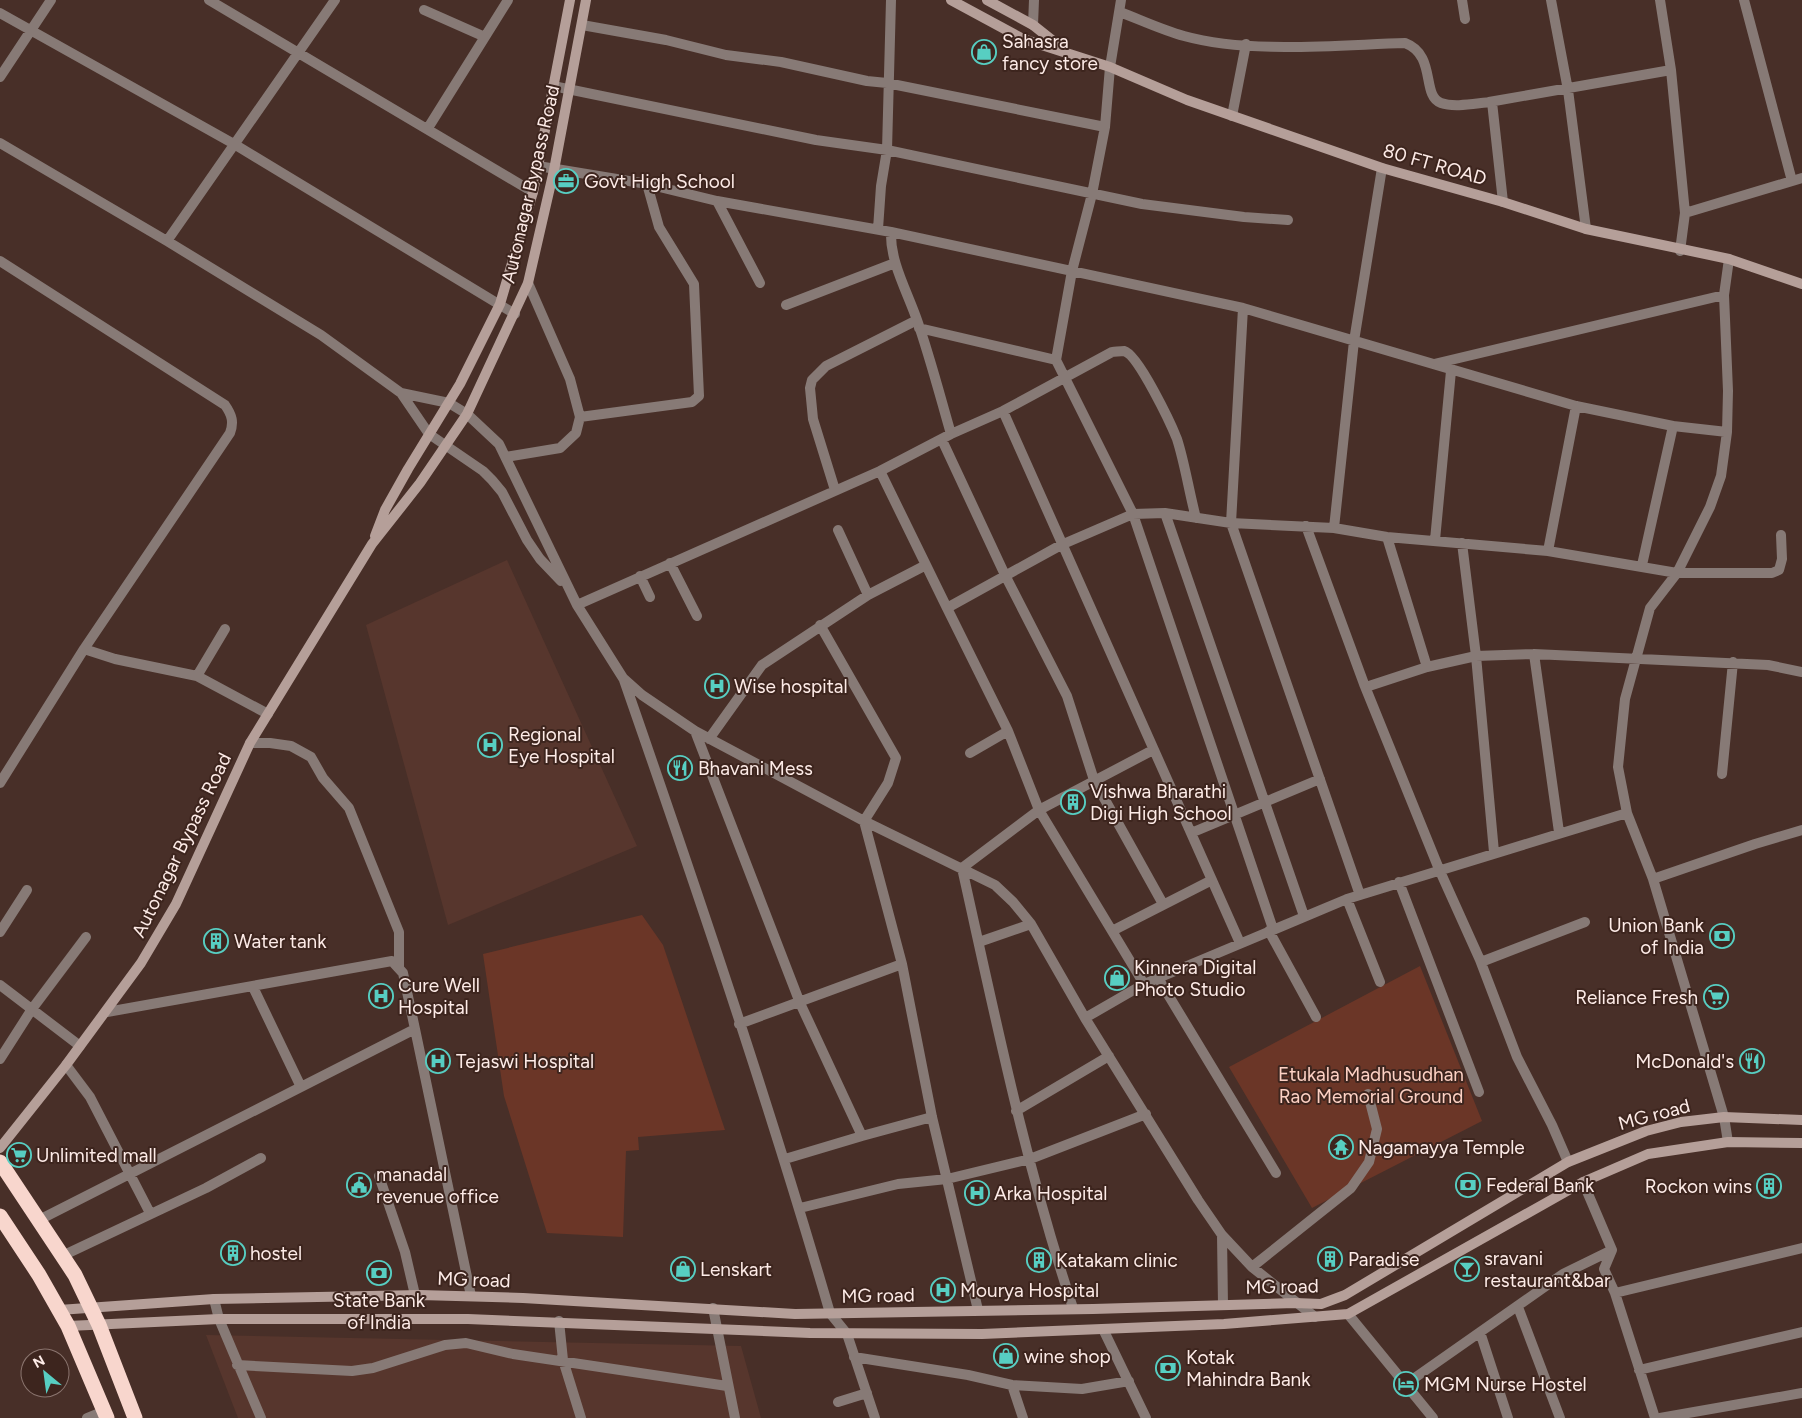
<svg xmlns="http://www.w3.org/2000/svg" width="1802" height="1418" viewBox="0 0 1802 1418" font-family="Figtree,sans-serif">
	<rect width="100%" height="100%" fill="#482f28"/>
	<path fill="#57362d" d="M507 560 637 846 448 925 366 625Z
		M206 1335 741 1346 761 1418H238Z"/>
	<path fill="#6b3627" d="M642 915 663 945 725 1130 638 1137 639 1150 626 1151 623 1237 547 1233 504 1096 483 954Z
		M1420 966 1482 1121 1312 1208 1229 1067Z"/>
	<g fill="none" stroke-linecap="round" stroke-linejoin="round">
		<path stroke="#877a76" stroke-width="10" d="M209 0 533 192
			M1121 0 1110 67 1105 127 1092 194 1072 271 1056 360 1133 514 1273 929
			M1462 0 1465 19
			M1551 0 1568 90 1586 229
			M1660 0 1671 70 1685 213 1680 251
			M1744 0 1792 181
			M424 10 485 37
			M1120 12C1141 20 1162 30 1184 36 1249 54 1337 45 1405 43 1437 55 1421 96 1441 103 1455 108 1477 103 1492 102L1503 202
			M0 13 234 144 515 314
			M582 25 666 40 726 55 781 62 867 81 887 83 1105 127
			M1033 25 1034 0
			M0 77 51 0
			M553 86 816 140 887 150 1142 204 1244 217 1288 220
			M1489 102 1671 70
			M1232 116 1246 44
			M428 128 508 0
			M0 143 167 241 321 335 401 393 429 434 483 471 492 480 502 492 527 540 540 559 561 581
			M538 166 647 184 717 201 891 232 1243 308 1576 406 1673 426 1727 432
			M717 201 760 283
			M1685 213 1802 178
			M878 229 881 186 887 150 891 0
			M891 232C890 262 907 291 917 320 930 357 940 396 951 434
			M167 241 335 0
			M0 261 225 405C232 415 234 422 230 433L84 649 0 783
			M786 305 895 263
			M1243 308 1231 523 1360 895
			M919 328 1056 360
			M1434 364 1724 295
			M401 393 449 403 467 414 499 444 577 605 623 678 642 695 695 731 864 821 995 885 1013 902 1031 924 1085 1018 1198 1200 1222 1235 1252 1267 1315 1317
			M1003 411 1240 943
			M580 417 692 402 699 396 694 284 659 227 647 184
			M942 440 1005 575 1067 696 1094 780 1163 904
			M506 457 560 448 576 433 580 417 570 379 528 283
			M880 471 947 608 1061 545 1133 514 1165 513 1231 523 1334 528 1387 537 1548 551 1677 573H1772L1779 570 1782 559 1781 535
			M835 490 813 419 810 388 812 380 826 366 917 320
			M1165 513 1304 916
			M1306 526 1364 684 1439 869 1480 960 1517 1057 1552 1125 1568 1162
			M1334 528 1354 341 1382 168
			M838 530 868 595
			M1387 537 1427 667
			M1435 540 1451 371
			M1462 543 1476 656 1494 852
			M1548 551 1576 406
			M670 563 697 616
			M1642 565 1673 426
			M640 576 650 597
			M577 605 880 471 951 434 1003 411 1112 352C1115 352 1120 351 1124 351 1138 354 1171 424 1177 439 1185 464 1189 492 1196 518
			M947 608 1008 731 1039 810 1144 984
			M820 625 896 758 888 783 864 821 902 964 932 1117 978 1310
			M84 649 115 659 197 676 268 714
			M1534 654 1559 832
			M197 676 225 629
			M624 680C697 890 768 1100 830 1313L847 1334 875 1418
			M1366 687 1427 667 1476 656 1534 654 1768 665 1802 672
			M695 731 800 1003 862 1136 932 1117
			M709 739 762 665 868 595 926 565
			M250 743H270L291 746 311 757 323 778 349 808 399 932V966
			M970 753 1008 731
			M1722 774 1733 662
			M1191 833 1320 779
			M1653 879 1755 844 1802 830
			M1399 882 1479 1092
			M1347 899 1380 982
			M1112 931 1212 880
			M1269 931 1316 1017
			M0 932 27 890
			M979 942 1031 924
			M1481 962 1585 922
			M1158 978 1276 1173
			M0 985 80 1046
			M253 987 301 1087
			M1085 1018 1144 984 1347 899 1627 813
			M739 1024 902 964
			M415 1029 471 1296
			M0 1059 32 1009 86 937
			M66 1065 90 1097 150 1213
			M1016 1111 1109 1056
			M1728 1142 1724 1117 1653 879 1627 813 1618 767 1625 699 1650 608 1677 573 1710 507 1721 476 1727 432 1728 391 1724 295 1729 259
			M785 1159 862 1136
			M379 1176 405 1252 415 1295
			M1583 1182 1612 1250 1604 1269 1615 1293 1655 1418
			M800 1208 898 1184 947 1179 1030 1159 1146 1114
			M37 1221 415 1029 403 973 392 961 107 1012
			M1222 1235 1223 1305
			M62 1256 206 1188 261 1158
			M1252 1267 1351 1188 1369 1162 1377 1129 1368 1094
			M1615 1293 1802 1248
			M214 1299 219 1319 261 1418
			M1518 1307 1560 1418
			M713 1308 735 1418
			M1073 1308C1025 1164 995 1016 962 868L1039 810 1153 750
			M1348 1314 1433 1418
			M559 1321 563 1360 581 1418
			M1103 1329 1146 1418
			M1480 1332 1508 1418
			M854 1357 968 1375 1012 1385 1082 1389 1129 1381
			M237 1365 352 1371 373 1368 445 1345 466 1343 513 1354 727 1386
			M1639 1370 1802 1332
			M1406 1384 1563 1274 1612 1250
			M1012 1385 1023 1418
			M838 1402 867 1393
			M87 1418 104 1411
			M1660 1418 1802 1393"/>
		<path stroke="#b59f99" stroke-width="10" d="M951 0 1023 39 1110 67 1187 100 1382 168 1503 202 1586 229 1729 259 1802 284
			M987 0 1033 25 1062 48
			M375 536 385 510 408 469 460 384 500 304 533 192 570 0
			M0 1148 66 1065 141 963 176 904 250 743 372 544 420 483 467 414 528 283 554 170 586 0
			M59 1310 214 1299 420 1295 523 1298 795 1314 1093 1309 1295 1303 1321 1304 1345 1295 1568 1162 1646 1131 1681 1122 1724 1117 1802 1120
			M68 1326 219 1319H468L810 1333 982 1334 1224 1324 1348 1314 1583 1182 1648 1154 1728 1142 1802 1143"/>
		<path stroke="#f8d6cd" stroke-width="15" d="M0 1162 75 1275 99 1325 135 1418
			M0 1216 39 1275 68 1326 107 1418"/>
	</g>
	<defs>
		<symbol id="shop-ring" viewBox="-11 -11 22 22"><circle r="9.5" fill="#3d251e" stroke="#57cec2" stroke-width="1.5"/><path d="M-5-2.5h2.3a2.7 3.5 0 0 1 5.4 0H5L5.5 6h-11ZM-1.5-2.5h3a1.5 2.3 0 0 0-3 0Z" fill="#57cec2"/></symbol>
		<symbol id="office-ring" viewBox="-11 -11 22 22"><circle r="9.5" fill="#3d251e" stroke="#57cec2" stroke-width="1.5"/><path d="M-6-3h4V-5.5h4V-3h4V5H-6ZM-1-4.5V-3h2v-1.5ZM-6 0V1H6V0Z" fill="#57cec2"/></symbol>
		<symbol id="hospital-ring" viewBox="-11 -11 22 22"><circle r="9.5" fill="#3d251e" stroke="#57cec2" stroke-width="1.5"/><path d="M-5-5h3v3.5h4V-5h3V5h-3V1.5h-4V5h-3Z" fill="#57cec2"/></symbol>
		<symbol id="restaurant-ring" viewBox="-11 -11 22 22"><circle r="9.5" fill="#3d251e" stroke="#57cec2" stroke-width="1.5"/><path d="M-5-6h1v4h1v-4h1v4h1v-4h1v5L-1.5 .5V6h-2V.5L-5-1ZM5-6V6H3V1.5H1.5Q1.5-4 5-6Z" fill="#57cec2"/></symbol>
		<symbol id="building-ring" viewBox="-11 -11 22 22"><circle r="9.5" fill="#3d251e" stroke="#57cec2" stroke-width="1.5"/><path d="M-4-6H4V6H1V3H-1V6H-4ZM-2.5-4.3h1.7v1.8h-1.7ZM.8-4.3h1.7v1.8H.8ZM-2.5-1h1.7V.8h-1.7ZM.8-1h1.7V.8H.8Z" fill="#57cec2"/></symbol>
		<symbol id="bank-ring" viewBox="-11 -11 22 22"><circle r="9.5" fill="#3d251e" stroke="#57cec2" stroke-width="1.5"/><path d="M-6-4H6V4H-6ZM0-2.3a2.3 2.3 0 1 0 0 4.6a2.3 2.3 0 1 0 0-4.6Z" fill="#57cec2"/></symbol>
		<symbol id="supermarket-ring" viewBox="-11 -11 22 22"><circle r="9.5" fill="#3d251e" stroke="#57cec2" stroke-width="1.5"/><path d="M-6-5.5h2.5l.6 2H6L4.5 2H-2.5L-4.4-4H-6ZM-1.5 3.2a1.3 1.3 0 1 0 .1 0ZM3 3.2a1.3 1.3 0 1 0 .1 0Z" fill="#57cec2"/></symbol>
		<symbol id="temple-ring" viewBox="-11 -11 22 22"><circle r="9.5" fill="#3d251e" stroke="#57cec2" stroke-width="1.5"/><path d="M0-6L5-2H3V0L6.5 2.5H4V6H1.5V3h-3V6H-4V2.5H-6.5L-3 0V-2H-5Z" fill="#57cec2"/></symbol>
		<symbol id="civic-ring" viewBox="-11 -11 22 22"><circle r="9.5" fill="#3d251e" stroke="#57cec2" stroke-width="1.5"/><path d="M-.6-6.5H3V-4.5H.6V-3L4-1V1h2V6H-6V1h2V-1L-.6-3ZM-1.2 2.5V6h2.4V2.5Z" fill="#57cec2"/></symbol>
		<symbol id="bar-ring" viewBox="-11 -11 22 22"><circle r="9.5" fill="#3d251e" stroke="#57cec2" stroke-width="1.5"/><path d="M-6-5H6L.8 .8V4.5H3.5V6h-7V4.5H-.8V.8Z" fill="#57cec2"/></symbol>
		<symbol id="hotel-ring" viewBox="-11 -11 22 22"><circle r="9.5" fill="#3d251e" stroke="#57cec2" stroke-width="1.5"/><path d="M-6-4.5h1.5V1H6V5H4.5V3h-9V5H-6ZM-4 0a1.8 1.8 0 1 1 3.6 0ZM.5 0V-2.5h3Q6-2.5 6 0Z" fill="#57cec2"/></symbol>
	</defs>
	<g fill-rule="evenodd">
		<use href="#shop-ring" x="970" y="38" width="28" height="28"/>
		<use href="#office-ring" x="552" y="167" width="28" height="28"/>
		<use href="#hospital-ring" x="703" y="672" width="28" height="28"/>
		<use href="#hospital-ring" x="476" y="731" width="28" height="28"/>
		<use href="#restaurant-ring" x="666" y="754" width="28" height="28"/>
		<use href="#building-ring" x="1059" y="788" width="28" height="28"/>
		<use href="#bank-ring" x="1708" y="922" width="28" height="28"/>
		<use href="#building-ring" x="202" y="927" width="28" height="28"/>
		<use href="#shop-ring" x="1103" y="964" width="28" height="28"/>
		<use href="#hospital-ring" x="367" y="982" width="28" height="28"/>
		<use href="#supermarket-ring" x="1702" y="983" width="28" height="28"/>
		<use href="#hospital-ring" x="424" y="1047" width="28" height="28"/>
		<use href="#restaurant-ring" x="1738" y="1047" width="28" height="28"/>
		<use href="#temple-ring" x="1327" y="1133" width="28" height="28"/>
		<use href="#supermarket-ring" x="5" y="1141" width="28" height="28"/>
		<use href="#civic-ring" x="345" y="1171" width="28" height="28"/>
		<use href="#bank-ring" x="1454" y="1171" width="28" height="28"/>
		<use href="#building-ring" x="1755" y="1172" width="28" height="28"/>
		<use href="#hospital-ring" x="963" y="1179" width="28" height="28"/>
		<use href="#building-ring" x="219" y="1239" width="28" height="28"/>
		<use href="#building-ring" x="1316" y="1245" width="28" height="28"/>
		<use href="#building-ring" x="1025" y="1246" width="28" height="28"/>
		<use href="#shop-ring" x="669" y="1255" width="28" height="28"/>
		<use href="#bar-ring" x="1453" y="1255" width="28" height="28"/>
		<use href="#bank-ring" x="365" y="1259" width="28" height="28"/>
		<use href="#hospital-ring" x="929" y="1276" width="28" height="28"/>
		<use href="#shop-ring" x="992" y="1342" width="28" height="28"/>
		<use href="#bank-ring" x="1154" y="1354" width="28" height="28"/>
		<use href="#hotel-ring" x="1392" y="1370" width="28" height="28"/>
	</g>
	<g text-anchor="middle" stroke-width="4" stroke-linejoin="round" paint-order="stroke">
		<g font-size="19" fill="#fdebe7" stroke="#3d251e" text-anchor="start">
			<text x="1002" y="48">Sahasra<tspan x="1002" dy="22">fancy store</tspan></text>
			<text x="584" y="188">Govt High School</text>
			<text x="734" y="693">Wise hospital</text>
			<text x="508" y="741">Regional<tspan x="508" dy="22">Eye Hospital</tspan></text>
			<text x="698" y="775">Bhavani Mess</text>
			<text x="1090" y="798">Vishwa Bharathi<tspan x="1090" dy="22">Digi High School</tspan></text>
			<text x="1704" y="932" text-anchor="end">Union Bank<tspan x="1704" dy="22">of India</tspan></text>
			<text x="234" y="948">Water tank</text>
			<text x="1134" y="974">Kinnera Digital<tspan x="1134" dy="22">Photo Studio</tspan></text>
			<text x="398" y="992">Cure Well<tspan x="398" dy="22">Hospital</tspan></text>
			<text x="1698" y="1004" text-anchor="end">Reliance Fresh</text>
			<text x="456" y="1068">Tejaswi Hospital</text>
			<text x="1734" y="1068" text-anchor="end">McDonald's</text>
			<text x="1358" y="1154">Nagamayya Temple</text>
			<text x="36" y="1162">Unlimited mall</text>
			<text x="376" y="1181">manadal<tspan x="376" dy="22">revenue office</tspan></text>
			<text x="1486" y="1192">Federal Bank</text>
			<text x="1752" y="1193" text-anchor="end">Rockon wins</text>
			<text x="994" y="1200">Arka Hospital</text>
			<text x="250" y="1260">hostel</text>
			<text x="1484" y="1265">sravani<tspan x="1484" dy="22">restaurant&amp;bar</tspan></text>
			<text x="1348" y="1266">Paradise</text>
			<text x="1056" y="1267">Katakam clinic</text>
			<text x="700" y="1276">Lenskart</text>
			<text x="960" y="1297">Mourya Hospital</text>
			<text x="379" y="1307" text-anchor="middle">State Bank<tspan x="379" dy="22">of India</tspan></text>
			<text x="1024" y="1363">wine shop</text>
			<text x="1186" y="1364">Kotak<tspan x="1186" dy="22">Mahindra Bank</tspan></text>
			<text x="1424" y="1391">MGM Nurse Hostel</text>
		</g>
		<g font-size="19" fill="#fdebe7" stroke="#3d251e">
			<text transform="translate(1435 164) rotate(16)" y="7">80 FT ROAD</text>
			<text transform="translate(530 184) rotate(-77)" y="7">Autonagar Bypass Road</text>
			<text transform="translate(181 845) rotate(-64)" y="7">Autonagar Bypass Road</text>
			<text transform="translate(1654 1114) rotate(-15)" y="7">MG road</text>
			<text transform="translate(474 1279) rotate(2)" y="7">MG road</text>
			<text transform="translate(1282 1286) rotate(-1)" y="7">MG road</text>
			<text transform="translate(878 1295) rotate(-1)" y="7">MG road</text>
		</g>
		<g font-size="19" fill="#fdd1c4" stroke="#3d251e">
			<text x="1371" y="1081">Etukala Madhusudhan<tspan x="1371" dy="22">Rao Memorial Ground</tspan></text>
		</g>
	</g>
	<g transform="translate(45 1373) rotate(331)"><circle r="24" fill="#3d251e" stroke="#8a746e"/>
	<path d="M0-4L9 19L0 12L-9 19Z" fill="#57cec2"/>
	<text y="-8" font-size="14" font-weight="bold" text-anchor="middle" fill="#fdebe7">N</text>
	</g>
</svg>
